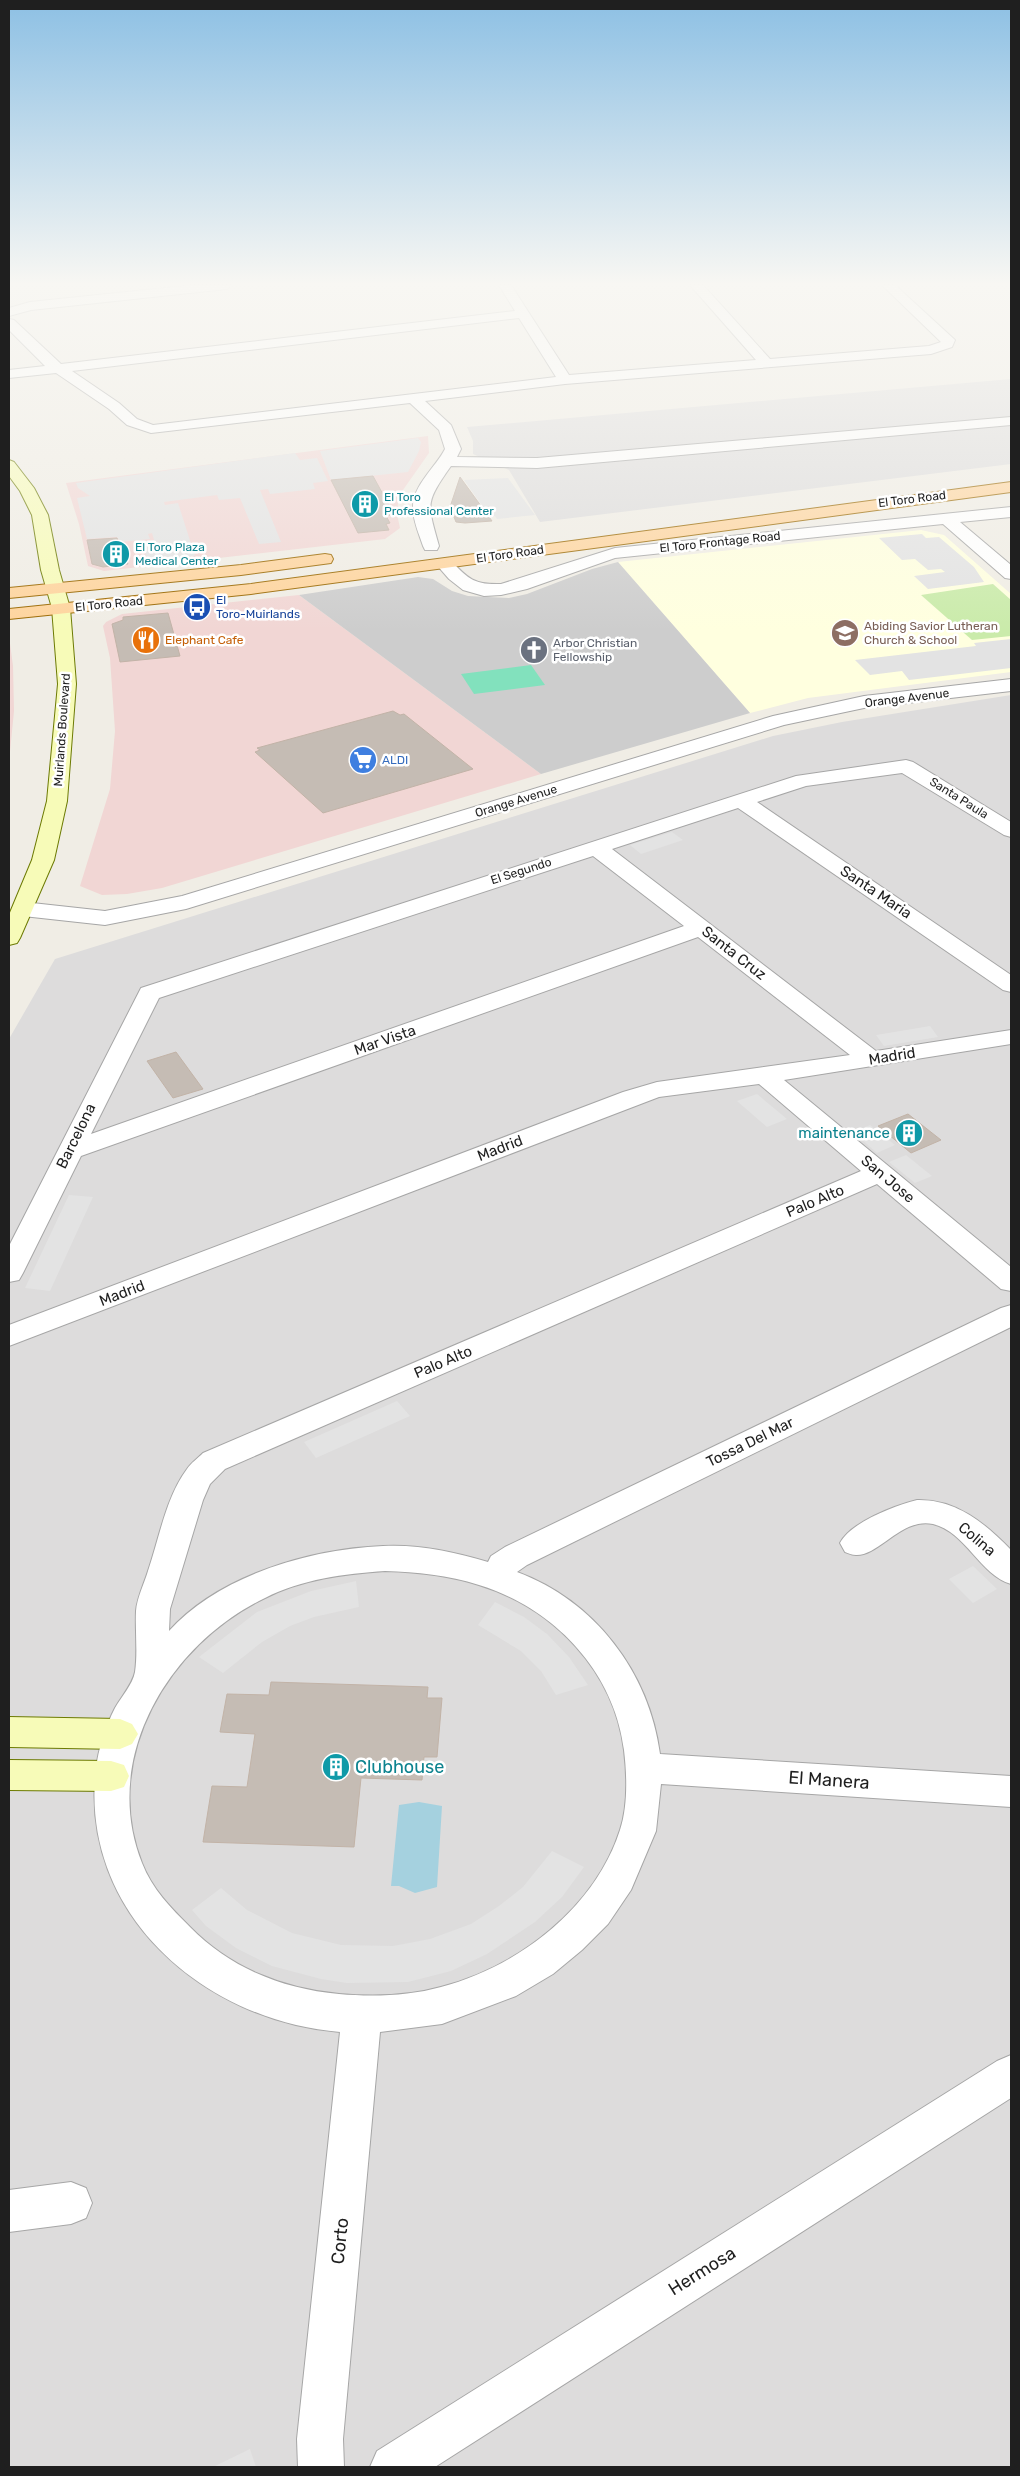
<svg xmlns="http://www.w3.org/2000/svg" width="1020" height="2476" viewBox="0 0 1020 2476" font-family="Rubik,sans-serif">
	<rect width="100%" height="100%" fill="#f0ede5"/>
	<path fill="#dddcdc" d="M1011 379V464L540 522 509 470 473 454V441L467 427Z
		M1011 695V2467H9V1039L55 959 773 736 842 722Z"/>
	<path fill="#f1d6d4" d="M428 436 429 453 403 490 398 502 397 514 400 528 385 539 104 571 88 566 79 524 66 483Z
		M299 595 541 774 162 888 127 894 102 895 80 886 110 789 115 731 110 658 103 626 106 622 122 614Z
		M9 636 13 666 14 711 9 762Z"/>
	<path fill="#ffffdf" d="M921 530 944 535 1011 594V672L808 698 750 713 618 562Z"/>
	<path fill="#cdcdcd" d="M618 562 750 713 541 774 299 595 418 577 433 579 452 591 468 596 509 598 527 594 592 569Z"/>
	<path fill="#caebaa" d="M993 584 1011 600V636L972 640 921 595Z"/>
	<path fill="#82e1bd" d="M531 665 545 685 474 694 461 674Z"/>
	<path fill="#e3e3e3" d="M418 438 421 442 419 451 408 472 331 480 320 451Z
		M295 453 300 460 317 458 328 481 313 483 315 489 270 494 268 489 260 490 281 542 259 544 240 498 219 500 217 495 164 502 165 505 178 503 195 556 147 561 143 542 154 540 152 533 148 534 150 539 120 542 117 537 87 539 77 498 90 496 78 488 76 483Z
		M508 478 535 515 497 519 495 516 490 517 464 480Z
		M922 534 926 538 939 537 974 567 984 582 928 589 914 576 945 572 941 569 928 570 915 559 902 560 879 538Z
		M1011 639V668L909 680 902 671 870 675 855 660 976 646 974 643Z
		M672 832 683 840 641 854 630 845Z
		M930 1026 938 1037 884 1046 876 1035Z
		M757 1094 787 1119 767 1127 737 1101Z
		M870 1125 895 1145 877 1153 853 1132Z
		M906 1155 932 1176 915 1183 889 1162Z
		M69 1195 93 1197 50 1291 25 1288Z
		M397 1401 410 1416 316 1458 304 1442Z
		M973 1566 997 1589 973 1603 949 1579Z
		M356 1581 359 1607 314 1617 290 1626 262 1642 223 1673 199 1657 257 1612 311 1591Z
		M495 1602 524 1617 547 1634 569 1657 588 1685 556 1695 541 1671 521 1651 478 1625Z
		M552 1851 584 1867 562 1897 535 1922 487 1954 451 1971 408 1982 347 1983 321 1979 272 1966 236 1948 206 1926 192 1910 221 1888 247 1910 292 1933 341 1945 393 1946 430 1939 471 1924 499 1906 523 1887Z
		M250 2449 256 2467H213Z"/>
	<path fill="#a5d1df" d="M419 1802 442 1806 437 1887 415 1893 399 1886H391L399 1805Z"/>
	<path fill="#c5bcb4" stroke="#c2b3a7" d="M373 476 390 507 386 508 390 515 386 516 390 523 386 524 389 530 358 533 331 480Z
		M460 477 492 521 465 523 456 522 450 507Z
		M117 538 128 564 103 567 92 564 87 540Z
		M168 613 180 656 120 662 112 624 123 620V617Z
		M393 711 400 715 404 714 473 769 323 813 255 752 260 750 257 748Z
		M176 1052 203 1089 173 1098 147 1061Z
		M908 1114 941 1140 911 1153 878 1126Z
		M271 1682 428 1687 427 1698H442L437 1757H424L422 1780 361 1778 354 1847 203 1842 212 1786 247 1787 255 1734 220 1732 227 1694 269 1695Z"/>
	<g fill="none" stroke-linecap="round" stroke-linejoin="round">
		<defs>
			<path id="street" d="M194 285H233L227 289 31 310 9 316V308L30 302Z
				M499 285H511L569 375 756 360 690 285H703L770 359 929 346 941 342 882 285H895L955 340 952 347 931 354 565 384 425 401 451 425 461 449 457 457 537 458 1011 417V425L537 468 451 466C425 503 427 503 439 546L437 550H425L423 546C419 534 413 521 413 508 412 486 436 467 445 449L439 430 410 403 151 433 127 425 109 409 56 373 9 378V370L45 366 9 330V319L14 320 61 364 515 311ZM519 318 556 377 153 425 137 419 119 403 72 371Z
				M1011 507V517L960 522 1011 565V579L1005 578 943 524 615 558 527 589 501 595 484 596 463 590 449 579 435 563 438 559H450C467 579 475 585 501 584L615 548Z
				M1011 679V691L864 708 784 725 186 909 105 925 23 916 15 914 12 909 15 904 23 902 105 911 182 896 773 716 864 696Z
				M906 760 913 762 1011 822V837L1004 835 902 773 806 786 757 802 1011 975V992L1003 990 738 808 612 849 876 1051 1011 1030V1044L784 1080 1011 1267V1291L1001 1289 877 1184 225 1469 210 1484 203 1500 170 1609 169 1631C219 1575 311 1549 383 1546 418 1544 455 1552 488 1562L491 1556 505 1547 1001 1308 1011 1305V1327L527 1565 517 1572C595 1601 649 1672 660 1754L1011 1776V1807L661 1784 656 1831 631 1890 608 1924 582 1950 553 1974 516 1996 442 2024 380 2032 343 2439 344 2467H298L297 2439 340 2032C204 2021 79 1913 96 1769 98 1750 106 1725 115 1708 121 1697 133 1684 135 1672 138 1652 135 1631 136 1611 137 1598 144 1584 148 1571 159 1539 166 1497 187 1469 191 1463 198 1458 203 1453L861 1171 759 1084 659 1097 9 1346V1325L623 1092 657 1082 850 1055 698 937 81 1156 23 1273 19 1280 9 1282V1246L141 988 796 776ZM593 856 684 926 91 1134 159 998ZM385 1571C417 1572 448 1575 479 1585 554 1608 614 1671 624 1750 627 1775 628 1806 620 1830 595 1908 518 1967 441 1987 409 1996 372 1997 339 1994 283 1989 230 1968 190 1927 171 1908 152 1889 142 1863 100 1758 169 1644 265 1598 302 1579 344 1574 385 1571Z
				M917 1500C956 1499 985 1523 1011 1550V1584C980 1575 966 1532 933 1524 902 1517 879 1556 856 1555 852 1555 848 1553 845 1552L840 1543C851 1522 894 1506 917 1500Z
				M1011 2055V2098L435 2467H370L377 2451 997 2061Z
				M71 2182 86 2188 92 2203 86 2218 71 2224 9 2232V2190Z"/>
			<path id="secondary" d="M9 460 14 462 34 488 48 515 59 570 70 608 76 684 67 801 54 860 20 938 17 943 9 945V915L32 860 47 801 58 684 52 608 41 570 32 515 20 491 9 476Z
				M9 1717 120 1719 132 1724 138 1734 132 1744 120 1749 9 1747Z
				M9 1760 111 1761 124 1765 129 1776 124 1787 111 1791 9 1790Z"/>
			<path id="primary" d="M1011 482V492L251 594 9 619V609L251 584Z
				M325 554 331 555 333 559 331 563 241 575 9 598V588L241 565Z"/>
		</defs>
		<use href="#street" stroke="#a6a6a6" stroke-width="2"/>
		<use href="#secondary" stroke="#6c7a02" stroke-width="2"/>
		<use href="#primary" stroke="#9a6800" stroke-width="2"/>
		<use href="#street" fill="#fff" fill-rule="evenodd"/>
		<use href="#secondary" fill="#f7fbb8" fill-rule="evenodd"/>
		<use href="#primary" fill="#fed49d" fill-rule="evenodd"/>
	</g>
	<linearGradient id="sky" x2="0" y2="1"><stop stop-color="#8dc0e4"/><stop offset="0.45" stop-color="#f8f7f3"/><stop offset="1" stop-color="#f8f7f3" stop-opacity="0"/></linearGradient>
	<rect width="1020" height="631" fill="url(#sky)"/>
	<defs>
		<symbol id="building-disc" viewBox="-11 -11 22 22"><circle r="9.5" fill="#0f9aa8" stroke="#fff"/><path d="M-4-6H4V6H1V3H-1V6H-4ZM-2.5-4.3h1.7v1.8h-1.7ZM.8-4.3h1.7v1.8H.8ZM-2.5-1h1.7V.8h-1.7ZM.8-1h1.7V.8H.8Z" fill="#fff"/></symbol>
		<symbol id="bus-disc" viewBox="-11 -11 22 22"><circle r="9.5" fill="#1a4fb4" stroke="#fff"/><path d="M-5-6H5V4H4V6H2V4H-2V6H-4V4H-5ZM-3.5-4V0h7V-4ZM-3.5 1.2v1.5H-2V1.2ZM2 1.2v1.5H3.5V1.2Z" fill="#fff"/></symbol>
		<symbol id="school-disc" viewBox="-11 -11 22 22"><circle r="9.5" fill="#8d6e63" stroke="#fff"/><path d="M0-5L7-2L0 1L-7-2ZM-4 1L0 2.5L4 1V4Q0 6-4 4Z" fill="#fff"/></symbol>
		<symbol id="restaurant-disc" viewBox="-11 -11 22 22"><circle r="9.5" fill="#e8710a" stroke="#fff"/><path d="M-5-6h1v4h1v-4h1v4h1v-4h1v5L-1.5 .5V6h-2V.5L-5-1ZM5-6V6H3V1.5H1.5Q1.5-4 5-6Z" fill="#fff"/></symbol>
		<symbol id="church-disc" viewBox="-11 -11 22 22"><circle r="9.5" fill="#6b7280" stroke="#fff"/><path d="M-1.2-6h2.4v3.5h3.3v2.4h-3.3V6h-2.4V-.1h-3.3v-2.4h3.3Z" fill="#fff"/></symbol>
		<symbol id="supermarket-disc" viewBox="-11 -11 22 22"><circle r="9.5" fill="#3f7fe0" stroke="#fff"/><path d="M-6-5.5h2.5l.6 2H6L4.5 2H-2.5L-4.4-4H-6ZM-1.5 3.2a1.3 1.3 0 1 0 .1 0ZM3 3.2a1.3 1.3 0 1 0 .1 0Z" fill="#fff"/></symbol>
	</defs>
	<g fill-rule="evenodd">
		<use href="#building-disc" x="349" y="488" width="32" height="32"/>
		<use href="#building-disc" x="100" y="538" width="32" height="32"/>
		<use href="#bus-disc" x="181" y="591" width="32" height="32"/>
		<use href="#school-disc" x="829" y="617" width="32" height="32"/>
		<use href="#restaurant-disc" x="130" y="624" width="32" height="32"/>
		<use href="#church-disc" x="518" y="634" width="32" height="32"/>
		<use href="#supermarket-disc" x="347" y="744" width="32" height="32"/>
		<use href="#building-disc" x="893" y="1117" width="32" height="32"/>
		<use href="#building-disc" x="320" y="1751" width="32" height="32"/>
	</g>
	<g text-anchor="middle" stroke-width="5" stroke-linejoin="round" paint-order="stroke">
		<g font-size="12" fill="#0d838f" stroke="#fff" text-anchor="start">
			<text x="384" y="501">El Toro<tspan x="384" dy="14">Professional Center</tspan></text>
			<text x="135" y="551">El Toro Plaza<tspan x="135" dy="14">Medical Center</tspan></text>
		</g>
		<g font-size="12" fill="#1f1f1f" stroke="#fff">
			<text transform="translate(912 499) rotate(-7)" y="4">El Toro Road</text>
			<text transform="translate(720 542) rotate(-6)" y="4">El Toro Frontage Road</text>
			<text transform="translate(510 554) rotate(-8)" y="4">El Toro Road</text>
			<text transform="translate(109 604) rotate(-6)" y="4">El Toro Road</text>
			<text transform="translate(907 698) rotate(-7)" y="4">Orange Avenue</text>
			<text transform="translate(62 730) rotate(-86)" y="4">Muirlands Boulevard</text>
			<text transform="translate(959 798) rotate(32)" y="4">Santa Paula</text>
			<text transform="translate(516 801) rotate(-17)" y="4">Orange Avenue</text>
			<text transform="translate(521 871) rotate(-18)" y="4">El Segundo</text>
		</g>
		<g font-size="12" fill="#164399" stroke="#fff" text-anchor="start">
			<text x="216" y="604">El<tspan x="216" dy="14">Toro-Muirlands</tspan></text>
		</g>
		<g font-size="12" fill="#785e54" stroke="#fff" text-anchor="start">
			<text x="864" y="630">Abiding Savior Lutheran<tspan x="864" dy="14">Church &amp; School</tspan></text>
		</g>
		<g font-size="12" fill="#c56008" stroke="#fff" text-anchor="start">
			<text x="165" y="644">Elephant Cafe</text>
		</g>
		<g font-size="12" fill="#5b616d" stroke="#fff" text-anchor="start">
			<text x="553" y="647">Arbor Christian<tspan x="553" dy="14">Fellowship</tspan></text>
		</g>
		<g font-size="12" fill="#366cbe" stroke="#fff" text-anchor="start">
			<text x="382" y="764">ALDI</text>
		</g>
		<g font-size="15" fill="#1f1f1f" stroke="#fff">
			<text transform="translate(876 892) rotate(34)" y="5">Santa Maria</text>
			<text transform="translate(734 953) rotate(38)" y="5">Santa Cruz</text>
			<text transform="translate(385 1040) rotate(-19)" y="5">Mar Vista</text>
			<text transform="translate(892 1056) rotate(-9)" y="5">Madrid</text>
			<text transform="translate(76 1136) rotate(-64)" y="5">Barcelona</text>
			<text transform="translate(500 1148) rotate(-21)" y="5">Madrid</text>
			<text transform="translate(888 1179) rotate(40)" y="5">San Jose</text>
			<text transform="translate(815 1201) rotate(-23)" y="5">Palo Alto</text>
			<text transform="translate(122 1293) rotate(-21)" y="5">Madrid</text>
			<text transform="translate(443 1362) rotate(-23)" y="5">Palo Alto</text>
			<text transform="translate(750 1442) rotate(-26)" y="5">Tossa Del Mar</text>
			<text transform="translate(977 1539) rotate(40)" y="5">Colina</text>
		</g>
		<g font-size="15" fill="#0d838f" stroke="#fff" text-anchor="end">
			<text x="890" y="1138">maintenance</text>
		</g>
		<g font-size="18" fill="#0d838f" stroke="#fff" text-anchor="start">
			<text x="355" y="1773">Clubhouse</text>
		</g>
		<g font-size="18" fill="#1f1f1f" stroke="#fff">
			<text transform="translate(829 1780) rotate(4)" y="6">El Manera</text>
			<text transform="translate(340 2241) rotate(-84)" y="6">Corto</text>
			<text transform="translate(702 2271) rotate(-32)" y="6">Hermosa</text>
		</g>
	</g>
	<rect width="1020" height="2476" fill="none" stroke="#1f1f1f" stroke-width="20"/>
</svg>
